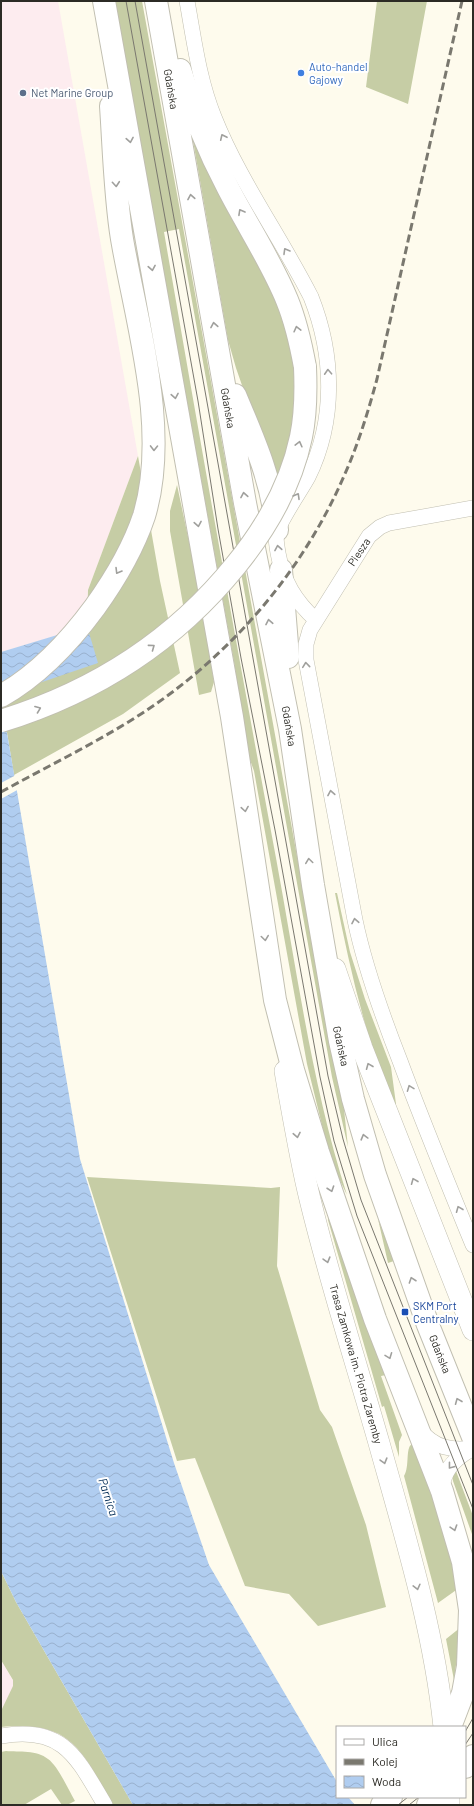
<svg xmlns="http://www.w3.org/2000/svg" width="474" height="1806" viewBox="0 0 474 1806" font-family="Barlow,sans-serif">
	<defs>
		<pattern id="water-waves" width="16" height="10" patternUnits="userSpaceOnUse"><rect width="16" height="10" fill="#b0cdf0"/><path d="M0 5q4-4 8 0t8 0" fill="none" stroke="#98b0ce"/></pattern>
	</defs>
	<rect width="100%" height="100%" fill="#fefbed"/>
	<path fill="#fdecef" d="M1 1H58L138 456 88 590 86 627 1 652Z
		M1 1660 15 1684 1 1715Z"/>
	<path fill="#c6cda5" d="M115 1H142L297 856 344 1109 348 1147 332 1077 179 229 164 232C200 441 237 649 276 858 297 971 312 1086 347 1195L331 1162 307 1064 254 771 249 757 234 662Z
		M377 1H427L408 104 366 87Z
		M192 135 288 323 297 384 291 439 276 483 236 368 228 340Z
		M138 456 160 581 180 673 123 714 14 775 1 696 87 626 88 590Z
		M177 485 197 579 214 682 211 692 199 695 170 531V511Z
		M335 893H337L350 952 365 999 391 1067 396 1104 393 1106C365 1037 349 965 335 893Z
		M87 1177 271 1188 280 1187 277 1266 320 1410 332 1427 366 1525 386 1607 318 1626 289 1594 245 1586 195 1458 177 1461Z
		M329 1216 386 1375 381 1376 402 1435 399 1442V1457L384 1406 382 1407 328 1220Z
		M378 1219 394 1261 388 1263Z
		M412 1444 445 1531 459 1588 438 1603 404 1476C410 1466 405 1448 412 1444Z
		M456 1471 473 1516V1537L453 1481 452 1475Z
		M1 1571 16 1602 133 1805H113C82 1751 72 1720 1 1727V1711L13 1686V1680L1 1660Z
		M461 1627 454 1680 446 1639Z
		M6 1751C19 1752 37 1750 48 1759 58 1766 68 1789 75 1801L67 1805H62L51 1789 24 1805H1V1752Z"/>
	<path fill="url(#water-waves)" d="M87 626 98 663 1 696V652Z
		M1 698 80 1159 174 1463 209 1565 337 1782V1797H348L355 1805H133L16 1602 1 1571Z"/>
	<path fill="#fefbed" d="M16 775 19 789 1 799V783Z"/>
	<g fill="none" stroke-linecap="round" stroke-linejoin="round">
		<defs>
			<path id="minor" d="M187 1C194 40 199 80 214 117 239 180 280 236 311 297 334 355 336 420 308 477 301 490 278 523 276 535 276 541 277 547 278 553 283 581 295 601 316 620
				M473 508 389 523 380 527 369 536 310 630 306 644V660L355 920C365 968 382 1015 400 1061 423 1123 448 1184 473 1245
				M420 1430C434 1448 452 1451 473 1448
				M442 1491C442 1471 455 1458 472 1449
				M1 1736C64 1725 77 1758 105 1805"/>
			<path id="secondary" d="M335 969 362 1048 473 1330
				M285 1071C292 1111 299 1152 308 1191 328 1276 355 1359 379 1443 405 1536 434 1630 444 1727
				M449 1797V1805"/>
			<path id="primary" d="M104 1 232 717 275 1000 293 1070 318 1152 375 1319 442 1491 463 1562 470 1610 468 1666 463 1693 450 1727
				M156 1 245 503 290 729 313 885 340 1041 353 1099 375 1175 428 1325 473 1437
				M180 70C192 110 208 150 228 188 247 225 271 261 287 300 296 322 301 345 305 367
				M235 395C254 440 272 480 277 530
				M281 570 288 657
				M1 696C38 675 70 641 95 607 115 579 133 549 144 516 170 430 137 326 122 239 115 196 114 150 111 106
				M465 1767 473 1756
				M382 1805 391 1797
				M428 1805 437 1797"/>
		</defs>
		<use href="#minor" stroke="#c1bfb1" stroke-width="16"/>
		<use href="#secondary" stroke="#c1bfb1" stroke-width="22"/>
		<use href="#primary" stroke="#c1bfb1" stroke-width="24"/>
		<use href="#minor" stroke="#fff" stroke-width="15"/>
		<use href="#secondary" stroke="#fff" stroke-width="21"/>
		<use href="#primary" stroke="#fff" stroke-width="22"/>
		<path stroke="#7a786f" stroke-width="1" d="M126 1 198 401 218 529 241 658 275 830 320 1077 334 1141 357 1216 473 1509
			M135 1 328 1076 343 1139 361 1200 473 1485
			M465 1732 473 1718
			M465 1745 473 1733
			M398 1805 408 1797
			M409 1805 419 1797"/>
		<path stroke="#7a786f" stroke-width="3" stroke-dasharray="8 4" stroke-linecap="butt" d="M1 792C48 766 96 743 141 714 229 657 302 573 344 476 358 445 368 412 377 379L462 1"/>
		<defs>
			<path id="primary-bridge" d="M1 721C95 692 174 642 236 565 267 527 291 485 301 437 306 414 306 390 305 367"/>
		</defs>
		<use href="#primary-bridge" stroke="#c1bfb1" stroke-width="24" stroke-linecap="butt"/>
		<use href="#primary-bridge" stroke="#fff" stroke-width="22"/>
	</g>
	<defs><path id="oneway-chevron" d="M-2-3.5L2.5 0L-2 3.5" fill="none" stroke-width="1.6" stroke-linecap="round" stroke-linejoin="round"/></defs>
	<g stroke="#a0a09d">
		<use href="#oneway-chevron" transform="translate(223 137) rotate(-115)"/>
		<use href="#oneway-chevron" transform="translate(130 140) rotate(80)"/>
		<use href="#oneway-chevron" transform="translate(116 184) rotate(85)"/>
		<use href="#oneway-chevron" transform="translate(191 197) rotate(-100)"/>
		<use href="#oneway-chevron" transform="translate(241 212) rotate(-119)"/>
		<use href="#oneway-chevron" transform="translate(286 251) rotate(-120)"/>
		<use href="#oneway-chevron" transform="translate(152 268) rotate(80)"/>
		<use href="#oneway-chevron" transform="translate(214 325) rotate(-100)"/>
		<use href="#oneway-chevron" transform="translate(297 329) rotate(-104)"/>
		<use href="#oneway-chevron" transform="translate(328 372) rotate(-93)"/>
		<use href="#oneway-chevron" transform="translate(175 396) rotate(80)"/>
		<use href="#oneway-chevron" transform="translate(299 444) rotate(-76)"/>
		<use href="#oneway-chevron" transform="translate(154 448) rotate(91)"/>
		<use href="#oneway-chevron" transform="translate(244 495) rotate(-100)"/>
		<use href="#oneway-chevron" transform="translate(297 496) rotate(-60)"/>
		<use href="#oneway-chevron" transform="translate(198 524) rotate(80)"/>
		<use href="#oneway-chevron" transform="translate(278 548) rotate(-100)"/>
		<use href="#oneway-chevron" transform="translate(118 571) rotate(121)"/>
		<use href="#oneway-chevron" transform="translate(269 622) rotate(-101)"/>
		<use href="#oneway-chevron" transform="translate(152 647) rotate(-36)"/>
		<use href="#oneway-chevron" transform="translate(306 665) rotate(-96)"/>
		<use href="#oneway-chevron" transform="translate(38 709) rotate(-21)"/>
		<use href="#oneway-chevron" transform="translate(331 793) rotate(-100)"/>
		<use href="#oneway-chevron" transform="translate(245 809) rotate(81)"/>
		<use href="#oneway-chevron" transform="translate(309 861) rotate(-98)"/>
		<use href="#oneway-chevron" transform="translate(355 921) rotate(-101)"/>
		<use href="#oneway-chevron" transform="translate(265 938) rotate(82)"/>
		<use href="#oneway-chevron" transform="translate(369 1066) rotate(-112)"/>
		<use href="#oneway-chevron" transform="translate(410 1088) rotate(-111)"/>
		<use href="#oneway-chevron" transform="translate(297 1135) rotate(79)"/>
		<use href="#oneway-chevron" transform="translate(364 1137) rotate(-105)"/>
		<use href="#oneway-chevron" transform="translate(414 1181) rotate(-112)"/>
		<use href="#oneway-chevron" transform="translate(331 1189) rotate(71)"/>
		<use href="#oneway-chevron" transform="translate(459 1209) rotate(-112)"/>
		<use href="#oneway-chevron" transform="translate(327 1260) rotate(74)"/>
		<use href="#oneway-chevron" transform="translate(412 1280) rotate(-109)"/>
		<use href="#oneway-chevron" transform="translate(389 1356) rotate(69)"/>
		<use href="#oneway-chevron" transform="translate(458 1401) rotate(-112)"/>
		<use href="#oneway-chevron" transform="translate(384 1461) rotate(74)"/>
		<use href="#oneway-chevron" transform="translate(451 1466) rotate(128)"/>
		<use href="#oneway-chevron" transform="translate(454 1528) rotate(72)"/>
		<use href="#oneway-chevron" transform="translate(417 1587) rotate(76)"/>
	</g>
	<circle fill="#3f7fe0" stroke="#fff" stroke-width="1.5" cx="301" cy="73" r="4"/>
	<circle fill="#5c6f8a" stroke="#fff" stroke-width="1.5" cx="23" cy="93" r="4"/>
	<rect fill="#1a4fb4" stroke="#fff" stroke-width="1.5" x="401" y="1308" width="8" height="8" rx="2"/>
	<g text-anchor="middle" stroke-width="4" stroke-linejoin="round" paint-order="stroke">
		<g font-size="11" fill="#366cbe" stroke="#fff" text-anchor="start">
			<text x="309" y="71">Auto-handel<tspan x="309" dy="13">Gajowy</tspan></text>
		</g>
		<g font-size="11" fill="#2c2b25" stroke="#fff">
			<text transform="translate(171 89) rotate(80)" y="4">Gdańska</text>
			<text transform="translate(228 408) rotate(80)" y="4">Gdańska</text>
			<text transform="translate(359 552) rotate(-56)" y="4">Piesza</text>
			<text transform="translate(289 726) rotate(80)" y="4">Gdańska</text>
			<text transform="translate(341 1046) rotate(78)" y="4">Gdańska</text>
			<text transform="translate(440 1354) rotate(68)" y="4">Gdańska</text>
			<text transform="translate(356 1364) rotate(74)" y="4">Trasa Zamkowa im. Piotra Zaremby</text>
		</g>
		<g font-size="11" fill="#4e5e75" stroke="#fff" text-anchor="start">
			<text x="31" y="97">Net Marine Group</text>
		</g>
		<g font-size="11" fill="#164399" stroke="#fff" text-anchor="start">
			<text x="413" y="1310">SKM Port<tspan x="413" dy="13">Centralny</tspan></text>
		</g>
		<g font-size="12" font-style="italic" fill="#002c56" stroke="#fff">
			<text transform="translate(108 1497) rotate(72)" y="4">Parnica</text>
		</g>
	</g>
	<rect width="474" height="1806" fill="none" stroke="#2c2b25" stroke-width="4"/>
	<rect x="336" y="1726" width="130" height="72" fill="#ffffff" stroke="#abaaa8"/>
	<rect x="344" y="1739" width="20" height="6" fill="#ffffff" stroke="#abaaa8"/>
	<text x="372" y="1746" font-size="12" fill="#2c2b25">Ulica</text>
	<rect x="344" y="1759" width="20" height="6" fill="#7a786f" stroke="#abaaa8"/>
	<text x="372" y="1766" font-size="12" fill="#2c2b25">Kolej</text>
	<rect x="344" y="1776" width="20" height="12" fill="url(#water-waves)" stroke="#abaaa8"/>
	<text x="372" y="1786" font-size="12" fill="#2c2b25">Woda</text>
</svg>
